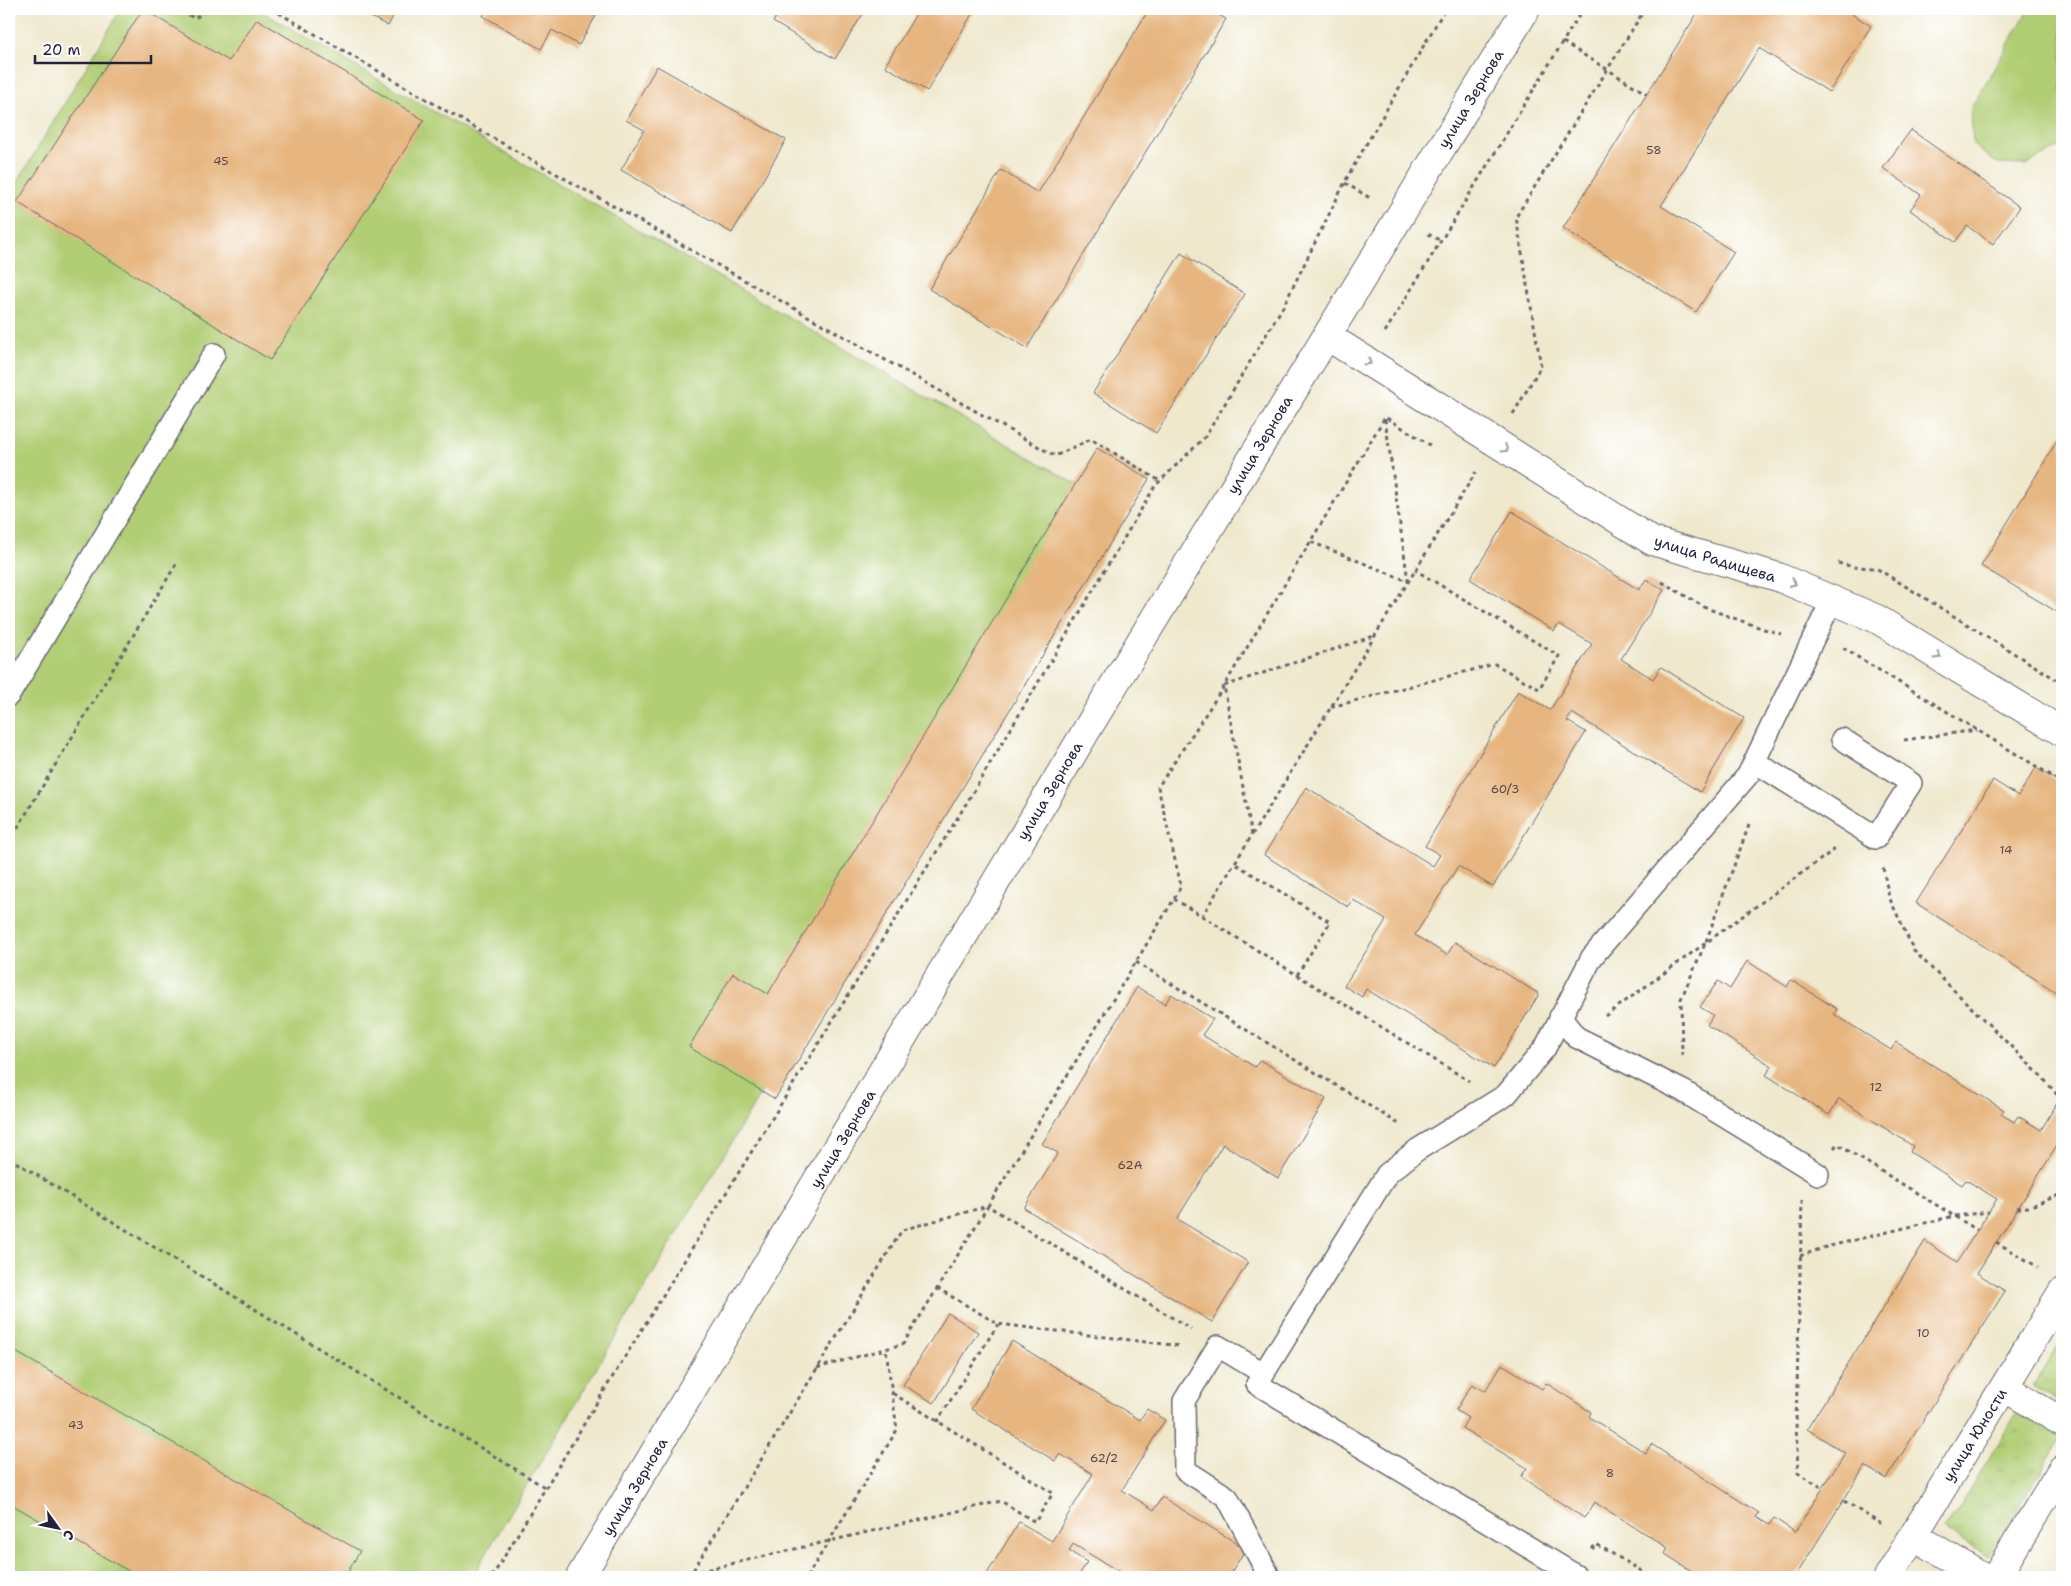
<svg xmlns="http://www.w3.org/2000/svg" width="2071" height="1586" viewBox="0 0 2071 1586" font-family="'Shantell Sans',sans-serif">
	<defs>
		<pattern id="grass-tufts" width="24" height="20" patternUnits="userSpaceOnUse" patternTransform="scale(1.25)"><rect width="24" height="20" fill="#b1ce74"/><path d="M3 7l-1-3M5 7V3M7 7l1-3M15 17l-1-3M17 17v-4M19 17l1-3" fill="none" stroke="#98b165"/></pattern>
	</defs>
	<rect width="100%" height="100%" fill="#fff"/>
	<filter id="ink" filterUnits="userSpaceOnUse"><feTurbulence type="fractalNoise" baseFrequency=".02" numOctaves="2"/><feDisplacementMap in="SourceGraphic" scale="10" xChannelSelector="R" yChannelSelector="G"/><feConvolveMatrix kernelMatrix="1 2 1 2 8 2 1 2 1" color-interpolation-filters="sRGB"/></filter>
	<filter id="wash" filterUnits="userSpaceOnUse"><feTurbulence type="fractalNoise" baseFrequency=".0096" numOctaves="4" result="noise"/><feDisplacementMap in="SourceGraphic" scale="20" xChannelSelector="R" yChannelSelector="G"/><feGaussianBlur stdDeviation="1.12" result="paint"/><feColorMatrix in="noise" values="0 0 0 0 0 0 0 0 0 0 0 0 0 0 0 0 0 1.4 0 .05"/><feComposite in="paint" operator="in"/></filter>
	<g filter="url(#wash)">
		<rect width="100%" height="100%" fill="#efe8cd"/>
		<path fill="url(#grass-tufts)" stroke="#6a7858" d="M2062 1339V1404L2033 1386Z
			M2018 1411 2061 1438 1989 1557 1945 1530Z"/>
		<path fill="#b1ce74" stroke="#6a7858" d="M121 9 259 10 1112 505 472 1577H9V196Z
			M2029 9H2062V145L2026 165 1998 164 1973 145 1971 108Z"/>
		<g id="blocks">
			<path fill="#e7b57f" d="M143 9 229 61 257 19 424 120 270 360 17 202Z
				M356 9H397L388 26Z
				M487 9H600L579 45 552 30 541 49 483 16Z
				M781 9H866L835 59 773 22Z
				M919 9H975L927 91 885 66Z
				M1149 9H1208L1226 19 1027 348 929 289 1001 170 1038 193Z
				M1700 9H1844L1871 26 1829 92 1759 48 1661 206 1734 252 1696 312 1563 228Z
				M657 66 786 140 732 233 621 170 644 130 626 120Z
				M1911 130 2020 207 1993 244 1967 226 1955 242 1910 210 1921 195 1883 168Z
				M1181 253 1245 294 1156 433 1093 393Z
				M2062 433V615L1981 566Z
				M1097 448 1149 479 775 1099 689 1047 733 973 768 994Z
				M1512 511 1639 590 1646 579 1664 590 1621 659 1653 679 1661 667 1744 718 1700 792 1572 713 1567 721 1586 732 1493 887 1458 866 1415 935 1447 955 1455 942 1539 994 1494 1068 1366 989 1362 997 1344 986 1386 920 1353 900 1348 907 1264 855 1306 787 1433 866 1440 855 1425 846 1518 691 1550 710 1592 644 1559 624 1554 631 1470 579Z
				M2036 768 2062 784V996L1916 903 1993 780 2018 796Z
				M1747 961 1787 987 1791 980 1837 1009 1834 1014 1891 1050 1896 1042 2004 1110 2001 1114 2014 1122 2018 1116 2041 1130 2062 1095V1138L1977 1273 2005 1291 1886 1479 1865 1466 1795 1577H1701L1665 1554 1668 1548 1594 1502 1584 1518 1521 1477 1527 1468 1462 1428 1468 1418 1456 1410 1472 1384 1485 1391 1502 1364 1542 1389 1546 1383 1591 1412 1589 1417 1646 1453 1651 1444 1759 1513 1756 1517 1769 1525 1774 1518 1795 1532 1845 1453 1807 1429 1925 1241 1957 1262 1997 1199 1966 1180 1962 1185 1910 1152 1913 1146 1839 1099 1829 1115 1766 1075 1772 1066 1707 1025 1713 1015 1700 1007 1718 981 1730 989Z
				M1137 987 1165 1004 1171 994 1213 1019 1202 1035 1255 1067 1260 1060 1326 1099 1278 1178 1223 1144 1177 1219 1248 1262 1212 1322 1024 1208 1058 1153 1042 1144Z
				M948 1313 978 1332 934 1403 903 1385Z
				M1012 1341 1140 1420 1147 1409 1165 1420 1122 1490 1154 1510 1162 1497 1246 1549 1228 1577H1128L1073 1544 1069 1551 1087 1562 1078 1577H985L1019 1522 1052 1541 1093 1474 1060 1454 1055 1461 971 1409Z
				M9 1348 360 1551 345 1577H139L9 1503Z"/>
		</g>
	</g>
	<g filter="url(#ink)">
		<use href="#blocks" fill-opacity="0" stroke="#6a676e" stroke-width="1"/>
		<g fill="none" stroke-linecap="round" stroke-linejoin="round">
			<defs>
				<path id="service" d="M9 695 214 354
					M1755 762 1876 838 1911 783 1842 739
					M1560 1017 1576 1037 1683 1091 1818 1174
					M1263 1373 1218 1346 1184 1401 1185 1470 1227 1497 1267 1572 1264 1577
					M1575 1575 1257 1384 1387 1174 1417 1150 1506 1095 1545 1048 1592 957 1748 775 1832 600"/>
				<path id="pedestrian" d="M2004 1387 2062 1422
					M1913 1535 1982 1577
					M1888 1577 2062 1292
					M1996 1577 2062 1469"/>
				<path id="minor" d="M1327 336 1652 541 1778 577 1877 619 2062 732"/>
				<path id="secondary" d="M580 1577 1092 721 1526 9"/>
			</defs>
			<use href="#service" stroke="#6a676e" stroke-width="24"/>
			<use href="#pedestrian" stroke="#6a676e" stroke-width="30"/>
			<use href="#minor" stroke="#6a676e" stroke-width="30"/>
			<use href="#secondary" stroke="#6a676e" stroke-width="30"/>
			<path stroke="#6a676e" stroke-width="3" stroke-dasharray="4 4" stroke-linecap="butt" d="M174 9 195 18 209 9
				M272 9 479 130 1055 456 1091 439 1160 481
				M1563 42 1647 94
				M1345 183 1370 198
				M1428 234 1441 241
				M1385 332 1583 9
				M1513 414 1541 366 1516 217 1645 9
				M1311 542 1408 581 1385 419
				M1838 563 1854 567 1876 568 2062 683
				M1662 582 1706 608 1764 629 1781 634
				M1843 648 2062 782
				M1331 707 1495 664 1539 689 1559 656 1415 570
				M1904 740 1977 730
				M1252 835 1224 686 1374 636
				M9 842 178 561
				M1883 868 1889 897 1914 951 2041 1076 2060 1098
				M1174 899 1202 916 1476 472
				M1202 916 1297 975 1330 922 1234 863
				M1136 962 1399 1124
				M1297 975 1469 1081
				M1605 1016 1835 849
				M1682 1056 1681 999 1705 944 1749 825
				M1834 1148 1837 1144 1977 1230
				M9 1158 546 1488
				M1802 1200 1796 1423 1798 1473 1823 1488
				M2017 1208 2028 1207 2062 1194
				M1996 1242 2038 1267
				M1800 1256 1826 1247 1954 1216 1989 1212
				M937 1288 998 1324 1180 1346
				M817 1368 903 1344 988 1206 1191 1329
				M937 1422 998 1324
				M1844 1501 1881 1524
				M1592 1549 1596 1544 1652 1577
				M692 1573 1001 1501 1035 1522 1053 1493 892 1393
				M492 1577 599 1399 963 809 1155 486 1205 437 1284 305 1349 174 1445 9
				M689 1577 902 1230 988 1206 1174 899 1181 886 1158 787 1224 686 1385 417 1430 445
				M807 1577 897 1430 886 1349"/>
			<use href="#service" stroke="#fff" stroke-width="21"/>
			<use href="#pedestrian" stroke="#fff" stroke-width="28"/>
			<use href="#minor" stroke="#fff" stroke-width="28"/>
			<use href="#secondary" stroke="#fff" stroke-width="28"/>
		</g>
		<defs><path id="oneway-chevron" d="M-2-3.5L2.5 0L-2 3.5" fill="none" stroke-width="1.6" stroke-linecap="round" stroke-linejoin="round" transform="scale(1.25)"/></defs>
		<g stroke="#9c9ca7">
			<use href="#oneway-chevron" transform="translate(1368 362) rotate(32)"/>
			<use href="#oneway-chevron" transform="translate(1505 449) rotate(32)"/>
			<use href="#oneway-chevron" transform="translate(1793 583) rotate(23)"/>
			<use href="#oneway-chevron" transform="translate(1938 656) rotate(31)"/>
		</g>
	</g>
	<g text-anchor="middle" stroke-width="4" stroke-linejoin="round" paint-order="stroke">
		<g font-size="12" fill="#53474c">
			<text x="1654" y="154">58</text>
			<text x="221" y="165">45</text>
			<text x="1505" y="793">60/3</text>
			<text x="2006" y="854">14</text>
			<text x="1876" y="1091">12</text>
			<text x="1130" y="1169">62А</text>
			<text x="1923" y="1337">10</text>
			<text x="76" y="1429">43</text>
			<text x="1104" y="1462">62/2</text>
			<text x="1610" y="1477">8</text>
		</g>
		<g font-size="15" fill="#22223b" stroke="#fff">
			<text transform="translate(1471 99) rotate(-59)" y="5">улица Зернова</text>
			<text transform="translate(1260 445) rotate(-59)" y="5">улица Зернова</text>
			<text transform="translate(1715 559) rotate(17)" y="5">улица Радищева</text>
			<text transform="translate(1050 791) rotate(-59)" y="5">улица Зернова</text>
			<text transform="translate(843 1139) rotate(-59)" y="5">улица Зернова</text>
			<text transform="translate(1975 1435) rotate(-58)" y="5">улица Юности</text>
			<text transform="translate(635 1487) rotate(-59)" y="5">улица Зернова</text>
		</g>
	</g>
	<rect width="2071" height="1586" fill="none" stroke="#fff" stroke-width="30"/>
	<g transform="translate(58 1528) rotate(123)" stroke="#ffffff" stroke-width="4" paint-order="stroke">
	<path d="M0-4L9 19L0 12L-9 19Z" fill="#22223b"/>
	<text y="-8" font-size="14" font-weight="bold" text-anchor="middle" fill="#22223b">С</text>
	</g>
	<path d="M35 55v8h116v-8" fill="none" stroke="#22223b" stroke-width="2.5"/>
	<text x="42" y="55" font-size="15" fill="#22223b" stroke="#ffffff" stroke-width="4" paint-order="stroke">20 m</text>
</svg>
